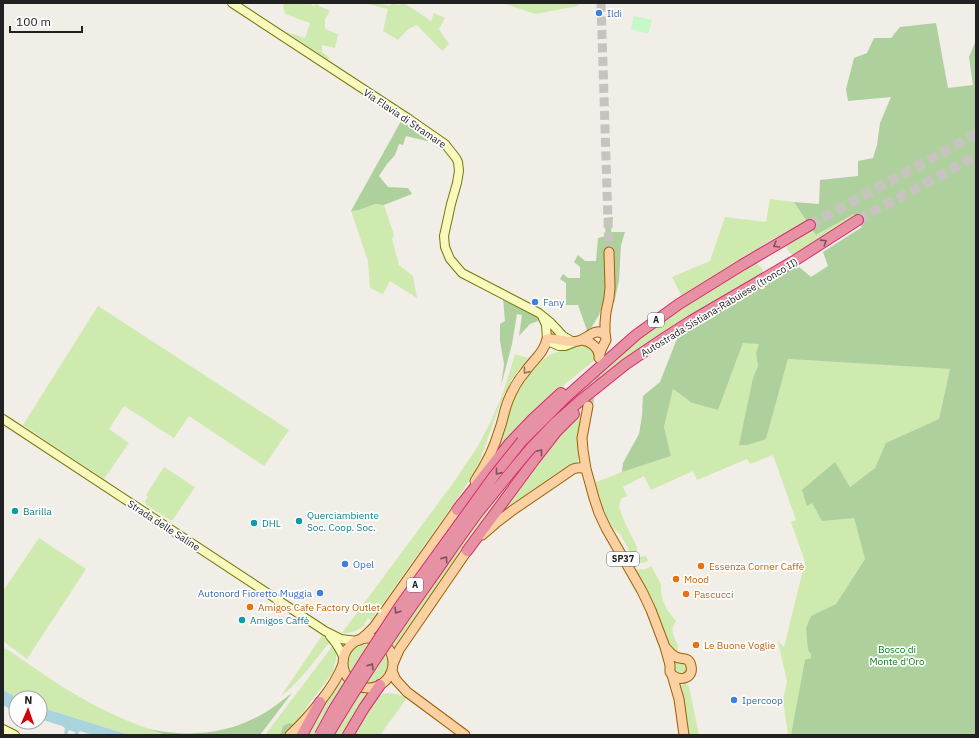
<svg xmlns="http://www.w3.org/2000/svg" width="979" height="738" viewBox="0 0 979 738" font-family="'IBM Plex Sans',sans-serif">
	<rect width="100%" height="100%" fill="#f1ede7"/>
	<path fill="#cfeaae" d="M285 3H309L314 6 316 3 319 6 330 11 325 19V29L338 34 335 48 322 45V52L329 57 328 60 282 29 287 32 305 38 310 23 285 14 283 6Z
		M364 3H379L390 6 392 3 399 5 404 3 431 21 434 13 445 18 439 29 449 44 442 51 417 25 408 29 398 40 383 31 388 9Z
		M503 3H579L578 6 535 14Z
		M770 199 794 202 807 221 786 234 774 238 758 248 748 258 682 297 672 277 710 261 725 217 766 222Z
		M375 204 384 205 394 235 392 239 399 265 413 276 417 298 390 281 383 294 370 288 368 261 351 211 359 210Z
		M854 213 857 219 795 256C789 253 787 250 787 244L813 229 817 235Z
		M756 263 762 268 763 275 575 402 536 451 466 546 395 647C388 640 383 637 373 635L463 509 519 439 527 445 552 417 573 397 640 338 663 321 707 292Z
		M98 306 289 430 264 466 189 416 174 438 124 406 109 429 129 443 104 479 23 425Z
		M743 343H760L756 353 758 366 754 376 766 439 788 359 950 369 939 419 887 443 875 468 850 487 835 463 807 506 812 502 854 518 865 559 836 604 811 617 806 628 812 658 795 715 791 735H788L783 700 787 682 778 641 784 647 805 562 791 522 796 520 773 455 750 464 747 459 697 480 693 471 651 490 644 476 623 487 627 496 621 499 619 507 625 523 637 547V553L639 557 646 556 648 561 642 563 635 561 620 534 613 528 606 515 600 502 594 483 622 472 671 456 664 427 673 389 692 403 718 410Z
		M581 344H588L594 351V361L565 384 529 418 489 461 502 437 509 416 513 399 535 366 549 355Z
		M515 354 528 358 512 379 502 399 479 463 464 489 371 620 368 618 364 624 365 625C357 631 353 633 342 633L456 479 478 446 491 421 503 393Z
		M584 410 578 432 579 457 578 461 573 466 494 521 557 436Z
		M164 467 195 487 172 521 146 505 145 501 148 497 146 495Z
		M39 538 86 569 27 659 3 641V591Z
		M651 566 661 584V592L662 598 667 610 676 621C669 629 674 638 678 646V649L675 651H671L657 617 652 602 635 569C641 570 646 570 651 566Z
		M323 634 331 640C317 658 298 684 281 696Z
		M348 663a20 20 0 1 1 40 0a20 20 0 1 1-40 0Z
		M334 644 336 653V659L333 672 292 727V724L281 731 280 735H265Z
		M5 648C38 670 70 694 106 711 126 721 146 728 166 735H129L40 707V698H18L3 690V652Z
		M680 662 686 664 688 671 683 676 674 672C674 667 674 663 680 662Z
		M343 680C350 688 358 692 368 694L344 735H306L327 699Z
		M683 684H687L689 687 699 735H689L682 689 681 686Z
		M385 693 397 694 407 698 380 735H354L375 699Z"/>
	<path fill="#aed09d" d="M936 23 948 88 973 85 969 57 976 40V735H791L805 660 811 658V654L808 650 806 628 811 616 836 604 865 559 854 518 822 521 812 503 807 506 802 490 835 462 850 487 875 468 886 443 939 419 950 369 788 359 766 439 747 445H739L753 378 758 366 756 353 759 344 743 343 718 410 692 403 673 389 664 427 671 456 622 472 623 463 639 434 642 416 643 396 660 382 678 336 695 327 790 269 798 266 811 277 828 266 823 252 862 227 854 214 816 235 794 202 819 204 820 180 858 176V161L873 158 877 145 880 123 891 97 848 101 846 89 854 58 867 53 874 38H891L900 27Z
		M401 121 435 140 427 141 406 136 403 145 399 144 395 155 387 164 379 176 388 187 408 188 412 194 384 205 375 204 359 210 351 211Z
		M613 217 611 232H625L621 245 619 280 614 304 615 281 614 252H609L606 293 599 315 588 333 578 305H566V283L560 279 563 274 568 278H580V267L574 262 578 255 585 261H596L598 238 606 236 604 218Z
		M503 298 533 313 538 318V321L530 324 519 336 522 315 517 314 512 344 501 386 504 364 500 341V324L505 321Z
		M292 693 260 735H166L149 729C187 737 224 735 259 716 271 710 281 701 292 693Z
		M289 723 293 724 292 727 284 735H280L283 726Z"/>
	<path fill="#c6f9c7" d="M634 16 652 20 648 34 631 29Z"/>
	<path fill="#a9d4de" d="M3 690 18 698H16V711L10 709 3 705Z
		M40 707 129 735H93L80 731 77 735H74L75 732 69 730 67 735H64L65 728 62 726 40 719Z"/>
	<g fill="none" stroke-linecap="round" stroke-linejoin="round">
		<path stroke="#c7c4bf" stroke-width="9" stroke-dasharray="9 4.5" stroke-linecap="butt" d="M601 3 609 252
			M588 406 597 367"/>
		<path stroke="#c7c4bf" stroke-width="10" stroke-dasharray="10 5" stroke-linecap="butt" d="M858 220 976 156
			M810 225 976 134"/>
		<defs>
			<path id="secondary" d="M232 3 409 119 445 144 456 158 458 162 459 171 457 183 451 204 444 236 445 247 450 259 462 273 539 313 550 322 563 336 570 340
				M542 316 546 325 547 339 550 342 559 346H565L575 342
				M3 419 325 631 341 639 357 641
				M330 636C336 643 341 650 344 659
				M3 729 15 735"/>
			<path id="primary" d="M582 340C590 341 598 347 599 355
				M599 358 601 350 606 340 605 332V323L606 312 609 298 610 287 609 252
				M588 406 582 438 583 450 586 469 594 498 599 513 606 528 642 591 651 610 665 647 670 665V672L672 675 679 699 684 735
				M475 481C485 466 494 449 499 431 503 421 504 411 508 401 512 391 518 380 525 372 533 360 544 353 547 339 557 337 567 344 578 341 588 339 595 326 605 335
				M482 535 496 523 513 510 573 469C578 467 581 467 586 469
				M343 663a25 25 0 1 1 50 0a25 25 0 1 1-50 0Z
				M360 640 367 634 374 627 461 504
				M666 648C669 652 672 655 676 657 682 660 689 656 691 666 694 678 680 682 672 675
				M393 664 399 650 467 551 471 546
				M392 671 396 680 407 692 465 735
				M290 735C308 718 335 687 343 664"/>
			<path id="highway" d="M522 441 566 397 636 335 679 304 742 265 810 225
				M531 448 555 423 581 400 626 364 666 337 691 321 794 261 858 220
				M457 510 509 444 532 420 561 393
				M467 551 535 459 556 432 574 414
				M302 735 320 702
				M348 735 364 708 380 685"/>
		</defs>
		<use href="#secondary" stroke="#737a06" stroke-width="10"/>
		<use href="#primary" stroke="#9c6101" stroke-width="11"/>
		<use href="#highway" stroke="#da296f" stroke-width="12"/>
		<use href="#secondary" stroke="#f9f9bd" stroke-width="8"/>
		<use href="#primary" stroke="#fbd0a2" stroke-width="9"/>
		<use href="#highway" stroke="#e791a5" stroke-width="10"/>
		<defs>
			<path id="highway-bridge" d="M320 735 333 711 365 660 400 606 494 476 522 441
				M328 735C359 682 393 632 428 583 445 559 461 535 479 511 496 490 513 469 531 448"/>
		</defs>
		<use href="#highway-bridge" stroke="#da296f" stroke-width="12" stroke-linecap="butt"/>
		<use href="#highway-bridge" stroke="#e791a5" stroke-width="10"/>
	</g>
	<defs><path id="oneway-chevron" d="M-2-3.5L2.5 0L-2 3.5" fill="none" stroke-width="1.6" stroke-linecap="round" stroke-linejoin="round"/></defs>
	<g stroke="#7a535c">
		<use href="#oneway-chevron" transform="translate(824 242) rotate(-32)"/>
		<use href="#oneway-chevron" transform="translate(776 245) rotate(150)"/>
		<use href="#oneway-chevron" transform="translate(540 452) rotate(-50)"/>
		<use href="#oneway-chevron" transform="translate(498 472) rotate(129)"/>
		<use href="#oneway-chevron" transform="translate(445 559) rotate(-55)"/>
		<use href="#oneway-chevron" transform="translate(397 611) rotate(123)"/>
		<use href="#oneway-chevron" transform="translate(371 666) rotate(-58)"/>
	</g>
	<use stroke="#8e7862" href="#oneway-chevron" transform="translate(526 371) rotate(129)"/>
	<g fill="#3f7fe0" stroke="#fff" stroke-width="1.5">
		<circle cx="599" cy="13" r="4"/>
		<circle cx="535" cy="302" r="4"/>
		<circle cx="345" cy="564" r="4"/>
		<circle cx="320" cy="593" r="4"/>
		<circle cx="734" cy="700" r="4"/>
	</g>
	<g fill="#0f9aa8" stroke="#fff" stroke-width="1.5">
		<circle cx="15" cy="511" r="4"/>
		<circle cx="299" cy="521" r="4"/>
		<circle cx="254" cy="523" r="4"/>
		<circle cx="242" cy="620" r="4"/>
	</g>
	<g fill="#e8710a" stroke="#fff" stroke-width="1.5">
		<circle cx="701" cy="566" r="4"/>
		<circle cx="676" cy="579" r="4"/>
		<circle cx="686" cy="594" r="4"/>
		<circle cx="250" cy="607" r="4"/>
		<circle cx="696" cy="645" r="4"/>
	</g>
	<g text-anchor="middle" stroke-width="3.5" stroke-linejoin="round" paint-order="stroke">
		<g fill="#fff" stroke="#646464" stroke-width="1">
			<rect x="648" y="313" width="16" height="14" rx="3"/>
			<rect x="607" y="552" width="32" height="14" rx="3"/>
			<rect x="407" y="578" width="16" height="14" rx="3"/>
		</g>
		<g font-size="9" font-weight="bold" fill="#212121">
			<text x="656" y="323">A</text>
			<text x="623" y="562">SP37</text>
			<text x="415" y="588">A</text>
		</g>
		<g font-size="10" fill="#366cbe" stroke="#fff" text-anchor="start">
			<text x="607" y="17">Ildi</text>
			<text x="543" y="306">Fany</text>
			<text x="353" y="568">Opel</text>
			<text x="312" y="597" text-anchor="end">Autonord Fioretto Muggia</text>
			<text x="742" y="704">Ipercoop</text>
		</g>
		<g font-size="10" fill="#212121" stroke="#fff">
			<text transform="translate(405 118) rotate(34)" y="4">Via Flavia di Stramare</text>
			<text transform="translate(719 307) rotate(-31)" y="4">Autostrada Sistiana-Rabuiese (tronco II)</text>
			<text transform="translate(164 525) rotate(33)" y="4">Strada delle Saline</text>
		</g>
		<g font-size="10" fill="#0d838f" stroke="#fff" text-anchor="start">
			<text x="23" y="515">Barilla</text>
			<text x="307" y="519">Querciambiente<tspan x="307" dy="12">Soc. Coop. Soc.</tspan></text>
			<text x="262" y="527">DHL</text>
			<text x="250" y="624">Amigos Caffè</text>
		</g>
		<g font-size="10" fill="#c56008" stroke="#fff" text-anchor="start">
			<text x="709" y="570">Essenza Corner Caffè</text>
			<text x="684" y="583">Mood</text>
			<text x="694" y="598">Pascucci</text>
			<text x="258" y="611">Amigos Cafe Factory Outlet</text>
			<text x="704" y="649">Le Buone Voglie</text>
		</g>
		<g font-size="10" fill="#0d8110" stroke="#fff">
			<text x="897" y="653">Bosco di<tspan x="897" dy="12">Monte d'Oro</tspan></text>
		</g>
	</g>
	<rect width="979" height="738" fill="none" stroke="#212121" stroke-width="8"/>
	<g transform="translate(28 710) rotate(2)"><circle r="19" fill="#ffffff" stroke="#a6a6a6"/>
	<path d="M0-3L7 15L0 10L-7 15Z" fill="#d0020c"/>
	<text y="-6" font-size="11" font-weight="bold" text-anchor="middle" fill="#212121">N</text>
	</g>
	<path d="M10 26v6h72v-6" fill="none" stroke="#212121" stroke-width="2"/>
	<text x="16" y="26" font-size="12" fill="#212121" stroke="#ffffff" stroke-width="3" paint-order="stroke">100 m</text>
</svg>
